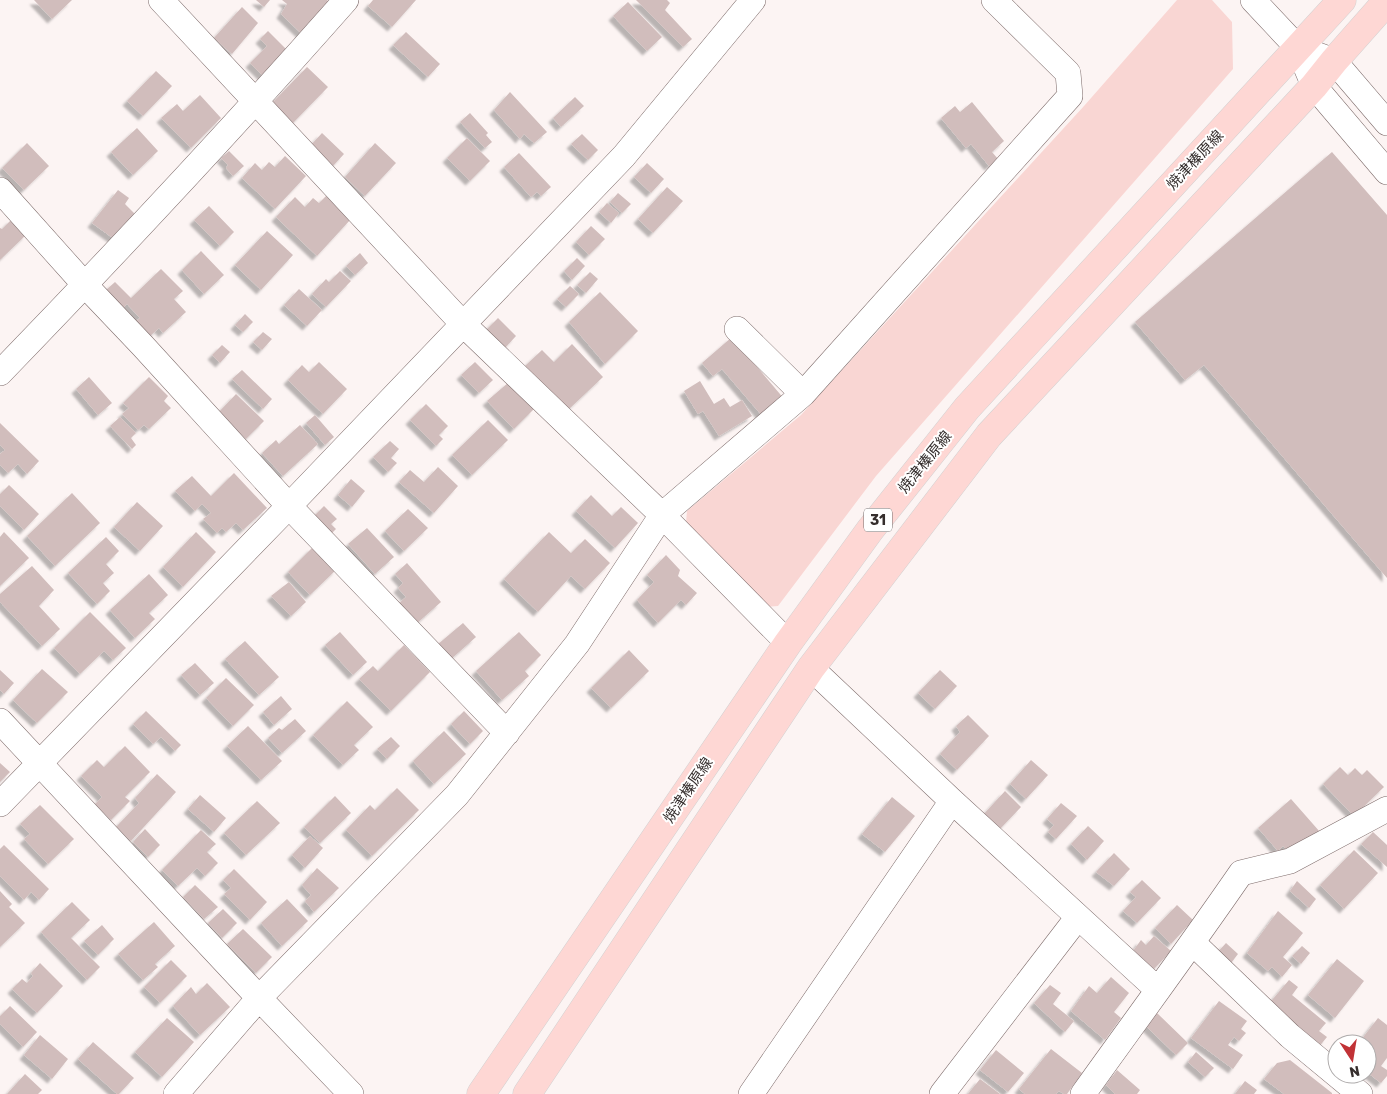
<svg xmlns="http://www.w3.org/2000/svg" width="1387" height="1094" viewBox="0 0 1387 1094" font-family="Rubik,'Noto Sans JP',sans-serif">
	<defs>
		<filter id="shadow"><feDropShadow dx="-4.5" dy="4.5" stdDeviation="1" flood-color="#0004"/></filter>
	</defs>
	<rect width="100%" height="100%" fill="#fcf4f3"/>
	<path fill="#f9d6d3" d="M1177 0H1212L1232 22 1233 69 876 476 778 606 765 607 686 523 687 511 801 415 1084 106Z"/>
	<path fill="#d1bdbc" filter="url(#shadow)" d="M34 0H72L52 19Z
		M256 0H270L264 7Z
		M282 0H327L329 2 305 37 281 14 287 4Z
		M373 0H416L392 27 368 6Z
		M636 0H667L670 3 665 10 692 39 683 47Z
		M628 2 662 37 647 51 613 16Z
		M242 7 258 23 232 54 214 38Z
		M268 31 288 51 263 76 250 63 267 46 260 39Z
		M406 32 440 64 428 77 393 45Z
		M307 67 328 87 293 123 272 103Z
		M156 71 172 86 143 116 127 101Z
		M510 92 547 132 534 143 524 134 520 139 494 110Z
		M200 95 221 118 191 148 161 118 177 104 183 111Z
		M575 97 584 106 561 127 553 118Z
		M972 102 1004 141 992 152 998 159 989 166 971 144 966 148 941 118 955 106 960 112Z
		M470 113 488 133 486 135 492 142 485 148 460 122Z
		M137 128 158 151 133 175 111 152Z
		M322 133 344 154 333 166 311 145Z
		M582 134 598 150 588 160 571 144Z
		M467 138 490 161 470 181 447 158Z
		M27 143 49 166 24 190 2 168Z
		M375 143 396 163 365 196 345 177Z
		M229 151 244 166 233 176 226 168 228 165 221 158Z
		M1332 152 1387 215V578L1204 365 1185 380 1135 322Z
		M519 153 551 187 541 196 537 192 531 197 504 167Z
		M285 156 306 176 275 209 242 178 255 163 262 170 269 162 275 167Z
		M647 163 664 179 651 193 634 177Z
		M667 187 683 201 653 233 638 219Z
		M118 190 129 198 125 204 135 214 114 239 92 223Z
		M618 193 631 204 622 213 610 202Z
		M326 196 351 219 317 256 276 217 295 197 305 207 313 198 319 203Z
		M607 203 619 213 611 223 599 212Z
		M209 206 234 232 220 246 194 220Z
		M12 219 27 234 0 260V228L2 229Z
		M591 226 605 239 589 255 576 242Z
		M267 231 293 255 261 290 235 265Z
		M201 251 224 275 204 294 182 270Z
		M360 253 368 263 355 275 346 266Z
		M577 258 585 266 572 280 564 271Z
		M161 269 183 291 174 299 186 312 163 333 159 328 149 337 135 322 140 318 127 304 123 308 106 290 115 282 131 298Z
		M340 271 351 281 326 307 312 294 326 279 329 282Z
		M590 272 598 279 586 293 577 285Z
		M570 286 579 294 566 307 557 299Z
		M299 289 322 310 307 326 284 305Z
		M600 292 638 331 605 364 569 322Z
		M245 314 253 322 243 332 235 325Z
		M498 318 516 336 504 349 487 329Z
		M263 332 272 339 262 350 253 342Z
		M732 337 785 400 764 418 722 369 713 376 702 363Z
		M572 344 603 377 568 410 525 366 542 350 554 362Z
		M222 345 230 352 220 363 212 355Z
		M319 362 347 389 323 414 288 380 302 365 309 372Z
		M475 362 493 380 479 393 461 375Z
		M242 370 272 399 263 409 232 379Z
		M89 377 112 403 98 415 76 389Z
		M149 377 168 396 164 401 171 408 149 429 144 425 138 430 122 414 129 408 123 403Z
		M700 381 714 404 724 398 730 407 742 400 752 416 719 436 703 411 698 414 684 391Z
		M509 382 534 409 514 429 487 401Z
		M236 394 264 421 246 439 218 413Z
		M426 404 448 426 439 435 443 439 436 446 410 420Z
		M315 415 334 437 325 445 306 423Z
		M120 417 136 433 131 438 136 445 132 449 110 426Z
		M488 420 508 440 472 475 452 455Z
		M0 423 39 461 27 474 18 464 8 473 0 465V454L5 450 0 445Z
		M300 425 318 444 283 476 262 453 276 440 279 444Z
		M390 441 399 449 391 458 397 463 388 472 373 457Z
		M438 467 458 486 434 513 399 482 410 470 424 482Z
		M234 473 267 508 243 530 236 523 226 532 222 528 217 533 203 519 211 513 202 504 195 511 175 491 192 476 211 496Z
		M351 479 365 491 352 507 338 495Z
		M9 485 39 514 24 530 0 506V494Z
		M72 493 100 523 55 566 27 536Z
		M591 495 612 516 621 507 638 523 615 548 576 511Z
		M137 502 163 526 140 551 114 527Z
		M324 506 337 519 331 524 336 529 332 533 314 516Z
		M408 509 428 528 404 551 385 531Z
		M367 528 394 557 375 574 348 544Z
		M4 532 29 558 0 586V537Z
		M196 532 216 552 183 587 163 567Z
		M549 532 571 553 585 539 610 563 585 589 571 576 538 612 504 579Z
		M106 537 119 551 106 564 114 573 103 583 110 591 97 604 68 573Z
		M313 547 337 569 310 595 288 572Z
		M666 555 680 570 678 576 697 593 686 605 681 600 658 623 637 600 654 582 647 575Z
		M407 563 441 602 415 625 397 605 406 597 398 588 403 583 395 574Z
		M32 566 54 590 39 606 60 629 42 646 0 602V594Z
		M149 574 168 595 149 613 155 619 135 638 110 610Z
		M289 582 306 602 291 616 271 596Z
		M90 612 126 648 113 660 104 651 80 674 54 648Z
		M463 623 476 637 450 660 437 645Z
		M340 632 367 662 353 675 325 645Z
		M519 632 541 655 525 671 529 676 502 700 476 671Z
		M245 641 279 677 259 695 225 659Z
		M404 645 430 672 391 711 359 679 373 666 378 671Z
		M629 650 649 671 611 708 591 688Z
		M195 663 214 683 200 695 181 675Z
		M42 669 68 692 37 723 13 700Z
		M0 670 14 683 4 694 0 690Z
		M940 670 957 686 935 709 918 693Z
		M226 678 254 705 233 726 206 698Z
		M281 696 292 709 274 725 263 712Z
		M347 701 373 727 354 745 359 750 343 765 313 735Z
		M146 711 181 745 175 751 161 737 153 744 133 724Z
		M464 711 483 731 470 744 451 724Z
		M968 715 989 736 957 770 940 754 960 732 956 726Z
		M295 719 306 731 282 753 268 738 279 728 282 730Z
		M248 726 282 761 261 780 227 746Z
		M444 731 466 754 434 784 413 761Z
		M391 737 400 746 387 759 377 749Z
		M125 746 150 772 125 797 130 801 111 820 95 804 102 797 81 776 97 760 104 767Z
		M1031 760 1048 775 1026 799 1010 784Z
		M0 763 10 772 0 782Z
		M1340 767 1348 775 1355 768 1362 775 1367 770 1384 787 1354 816 1323 784Z
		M157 774 176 792 131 841 116 827 139 803 135 798Z
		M397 788 419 810 372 856 346 830 370 805 375 810Z
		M1005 791 1021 807 1000 829 983 815Z
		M200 795 226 818 214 832 188 809Z
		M335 796 351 813 320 843 304 827Z
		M892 797 915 816 885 852 862 834Z
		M1291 799 1320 832 1306 844 1303 840 1289 852 1283 846 1278 851 1258 828Z
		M257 801 280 823 246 855 224 833Z
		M1061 803 1077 816 1056 839 1048 832 1054 825 1047 819Z
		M40 805 74 839 48 864 24 839 30 834 20 824Z
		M1088 826 1104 841 1087 860 1071 844Z
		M145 829 160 845 148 857 133 842Z
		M201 830 216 844 207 852 218 863 205 876 197 868 178 886 162 870Z
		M1373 832 1387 845V867L1361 844Z
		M310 836 323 848 305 868 292 855Z
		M4 845 49 889 39 900 31 892 24 900 0 876V849Z
		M1354 850 1378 873 1344 909 1320 885Z
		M1114 853 1130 869 1114 886 1096 872Z
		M317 868 339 888 314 912 305 901 311 895 302 885Z
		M234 869 267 902 250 920 224 894 231 888 223 880Z
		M1142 880 1161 898 1137 923 1123 911 1136 897 1130 892Z
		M1297 881 1316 899 1309 908 1290 891Z
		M195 885 218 907 204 919 183 897Z
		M0 891 12 904 9 907 25 923 0 947Z
		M287 899 308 921 282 946 261 923Z
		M72 902 90 920 71 938 100 967 87 980 41 932Z
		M1177 905 1193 920 1171 944 1155 928Z
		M223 909 237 923 222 938 208 923Z
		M1278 911 1303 933 1283 957 1292 965 1282 977 1272 967 1268 971 1247 953Z
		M154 922 175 946 155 964 158 967 143 980 118 954Z
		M102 925 114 939 98 955 84 941Z
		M243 929 272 957 256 973 227 944Z
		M1154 936 1171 951 1154 969 1133 951 1141 940 1146 945Z
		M1226 943 1238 954 1228 967 1215 955Z
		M1302 946 1310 953 1301 964 1292 956Z
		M1337 959 1364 981 1335 1018 1308 995Z
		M171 960 187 976 160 1003 144 987Z
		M40 963 63 986 37 1013 12 989 22 979 27 983 33 976 31 973Z
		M1111 977 1129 993 1114 1012 1121 1018 1105 1040 1071 1011 1089 986 1097 993Z
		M1289 980 1298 987 1292 995 1326 1023 1319 1031 1327 1037 1318 1048 1267 1006Z
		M207 983 230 1007 200 1035 173 1006 191 987 196 994Z
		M1050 985 1061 993 1053 1004 1074 1021 1065 1032 1034 1003Z
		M1219 1001 1247 1021 1241 1029 1246 1033 1239 1041 1234 1037 1228 1045 1243 1055 1233 1069 1191 1038Z
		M10 1006 37 1032 23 1047 0 1024V1016Z
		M1157 1013 1188 1043 1176 1055 1145 1025Z
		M167 1018 194 1042 162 1077 135 1052Z
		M1378 1018 1387 1025V1058L1381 1066 1387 1070V1076L1381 1083 1368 1073 1362 1081 1352 1074H1367V1044H1358Z
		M40 1035 68 1059 52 1079 24 1055Z
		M93 1042 134 1078 119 1094H117L78 1059Z
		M1051 1049 1082 1073 1067 1094H1064L1059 1091 1056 1094H1025L1019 1089Z
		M996 1050 1024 1073 1008 1092 980 1070Z
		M1196 1052 1214 1068 1205 1077 1188 1062Z
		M1290 1060 1332 1093V1094H1284L1264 1079 1277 1063Z
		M1117 1070 1140 1090 1137 1094H1115L1106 1085Z
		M25 1074 42 1090 38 1094H7Z
		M980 1079 1000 1094H968Z
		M1245 1081 1257 1090 1254 1094H1235Z"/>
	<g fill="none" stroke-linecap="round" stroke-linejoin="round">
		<defs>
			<path id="minor" d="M161 0 463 324 662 515 803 394 1070 96 1068 73 994 0
				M1253 0 1298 48 1314 86 1387 172
				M1315 54 1334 61 1387 123
				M0 190 85 285 143 346 289 506 507 733
				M737 329 803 394
				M0 373C118 251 234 127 346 0
				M811 668 952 801 1158 990
				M0 721 259 998 351 1094
				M0 804 289 506 624 156 753 0
				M1193 943 1290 1036 1360 1094
				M176 1094 259 998 457 795 577 644 662 515 788 643
				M751 1094 952 801
				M942 1094 1078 917
				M1083 1094C1136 1020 1190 947 1241 873L1290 861 1387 809"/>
			<path id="major" d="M481 1094 788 643 870 530 967 408 1342 0
				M527 1094 811 668 989 435 1314 86 1334 61 1387 1"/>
		</defs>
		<use href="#minor" stroke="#7e6c6b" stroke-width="26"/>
		<use href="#major" stroke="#d3d1d1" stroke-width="29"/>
		<use href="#minor" stroke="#fff" stroke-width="25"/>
		<use href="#major" stroke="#fed7d4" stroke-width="28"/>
	</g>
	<g text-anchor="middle" stroke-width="4" stroke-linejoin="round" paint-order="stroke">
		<rect fill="#fff" stroke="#726d6c" stroke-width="1" x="864" y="508.5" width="28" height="23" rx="4"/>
		<g font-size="14" font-weight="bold" fill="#352e2d">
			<text x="878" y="525">31</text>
		</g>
		<g font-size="15" fill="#352e2d" stroke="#fff">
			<text transform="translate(1195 160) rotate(-47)" y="5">焼津榛原線</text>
			<text transform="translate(925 462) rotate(-51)" y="5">焼津榛原線</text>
			<text transform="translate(688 790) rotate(-56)" y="5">焼津榛原線</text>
		</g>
	</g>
	<g transform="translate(1352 1059) rotate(168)"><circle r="24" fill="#ffffff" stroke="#aeabab"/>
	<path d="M0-4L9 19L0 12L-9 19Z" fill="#c13236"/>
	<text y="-8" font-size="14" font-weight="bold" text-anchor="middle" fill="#352e2d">N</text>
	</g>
</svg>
